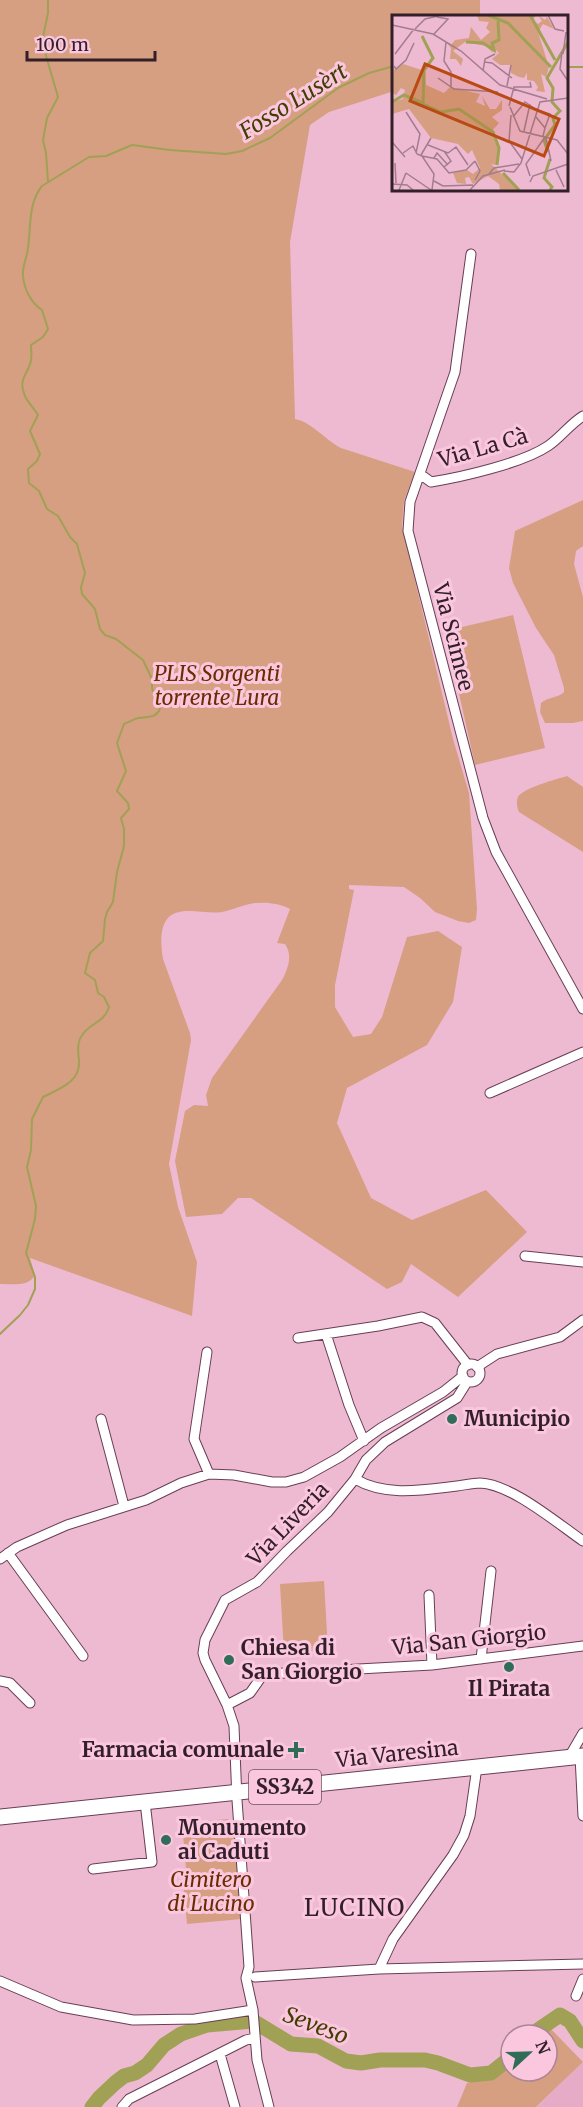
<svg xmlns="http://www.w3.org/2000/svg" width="583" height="2107" viewBox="0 0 583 2107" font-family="Merriweather,serif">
	<rect width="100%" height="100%" fill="#eebad2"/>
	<path fill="#e5abc7" d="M583 2062V2107H537Z"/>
	<path fill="#d69f81" d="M0 0H480V16H394V91L329 112 310 125 290 242 295 419C312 422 325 440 341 448L415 472 404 501 402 526 453 739 469 793 477 909 476 920 469 923 458 921 435 912 420 898 404 887 349 885V889L354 890 335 985V1007L353 1037 371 1034 382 1017 407 937 438 931 462 947 453 1002 427 1045 347 1088 337 1123 371 1198 412 1220 486 1190 527 1232 458 1297 411 1264 402 1282 387 1289 251 1198H238L222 1214 186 1217 175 1161 185 1111 194 1105 208 1106 206 1095 212 1078 282 980C288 969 293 955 285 944L277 943 290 909C281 904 268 902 258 903 246 903 234 910 222 912 206 915 180 905 168 918 159 928 161 947 163 959L190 1033 191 1040 169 1164 178 1207 197 1262 192 1316 30 1258 35 1275C29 1287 12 1284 0 1284Z
		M583 500V546L576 551 574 564 583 597V721L573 723H545L540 712 541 703C548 697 558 698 564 692V688L554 655 536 628 513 583 509 568 515 531Z
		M513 615 545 748 475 765 445 631Z
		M567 776 583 787V852L519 812C517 807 516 802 518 797 523 788 557 779 567 776Z
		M324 1581 328 1650 284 1653 280 1584Z
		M228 1819 234 1827 242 1919 187 1924 183 1881 187 1880 182 1823Z
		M549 2027 583 2062 536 2107H457L467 2083 492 2078 511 2063V2071H547V2035H540Z"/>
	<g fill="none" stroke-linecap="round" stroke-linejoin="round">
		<path stroke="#a1a155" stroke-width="2" d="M48 0V13L42 42 58 97 47 118 43 140 46 153 48 182
			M566 67H583
			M0 1334 20 1315 28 1305 35 1289V1277L26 1253 35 1219 36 1206 27 1167 31 1150 32 1119 43 1097C59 1089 81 1082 79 1060 78 1053 77 1043 81 1037 89 1022 103 1025 109 1007L104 997 98 993 95 980 85 973 90 953 103 941 105 919 107 912 113 902 117 872 124 846V829L121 818 129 809 128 803 117 791 126 771 117 743 124 724C129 722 134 719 138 718 149 716 155 719 160 709L152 688V679L143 660 116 639 105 635 100 629 95 609 82 594 81 587 85 573 77 544 70 537 58 516 47 509 39 491 29 483 28 469 37 461 40 454 30 431 38 415C34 408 28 403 25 396 17 378 29 374 31 360 32 355 31 350 31 345L43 337 48 329 42 310C31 303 24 289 23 276 22 266 27 258 28 248 31 228 28 203 42 186L89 157 106 156 132 145 170 150 226 154 242 151 270 138 338 88 369 73 394 66"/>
		<path stroke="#a1a155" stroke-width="15" d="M533 2035 538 2030 560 2015 570 2021 583 2041
			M92 2107 99 2098 115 2083 124 2076 135 2073 147 2065 164 2045 181 2034 207 2025 253 2021 291 2044 318 2046 346 2061 361 2063 380 2060H425L438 2063 470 2075 491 2073 511 2057"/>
		<defs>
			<path id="minor" d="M471 254 455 372 410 502 408 531 483 818 496 852 583 1009
				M420 474 431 482C462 477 523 463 548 446 560 438 570 424 583 416
				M490 1093 583 1052
				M525 1256 583 1262
				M326 1334 349 1405 364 1441
				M298 1338 378 1326 422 1317 435 1323 468 1365
				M207 1352 194 1439 209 1474
				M462 1373a9 9 0 1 1 18 0a9 9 0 1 1-18 0Z
				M477 1367 497 1354 560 1337 583 1320
				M101 1419 124 1506
				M355 1479C386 1497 423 1490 457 1486 465 1485 473 1483 480 1483 511 1484 557 1523 583 1541
				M8 1553 83 1656
				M0 1559 17 1547 67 1525 146 1500 181 1483 209 1474 234 1475 272 1482H286L304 1477 340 1457 381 1428 443 1392 463 1376
				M429 1595 432 1665
				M481 1659 491 1571
				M0 1681 10 1683 30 1703
				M227 1705 250 1693 262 1676 267 1674 432 1665 583 1646
				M580 1756 583 1816
				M569 1757 583 1733
				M93 1869 152 1862 145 1802
				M379 1969 583 1964
				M255 1977 379 1969 393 1939 453 1855 464 1835 470 1816 477 1767
				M0 1981 61 2007 133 2020 195 2019 253 2010
				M576 1996 583 1979
				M220 2054 235 2107
				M122 2107 129 2099 246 2040 255 2038
				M269 2107 257 2060 253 2010 246 1978 249 1967 237 1800 234 1726 227 1705 205 1660 203 1653 205 1640 225 1600 257 1582 287 1551 328 1512 355 1479 366 1460 385 1442 457 1398 467 1382"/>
			<path id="primary" d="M0 1817 583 1756"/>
		</defs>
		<use href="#minor" stroke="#693e54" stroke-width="11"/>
		<use href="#primary" stroke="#693e54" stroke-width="17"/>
		<use href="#minor" stroke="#fff" stroke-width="9"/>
		<use href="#primary" stroke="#fff" stroke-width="15"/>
	</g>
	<g fill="#306d59" stroke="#fbc7df" stroke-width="2">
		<circle cx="452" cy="1419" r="6"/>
		<circle cx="229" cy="1660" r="6"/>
		<circle cx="509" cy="1667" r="6"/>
		<path d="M293 1741h6v6h6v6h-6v6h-6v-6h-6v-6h6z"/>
		<circle cx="166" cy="1840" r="6"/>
	</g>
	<g text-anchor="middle" stroke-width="6" stroke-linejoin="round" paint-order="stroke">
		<rect fill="#fbc7df" stroke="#6e515f" stroke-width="1.5" x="249" y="1770" width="72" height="34" rx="4.5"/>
		<g font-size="20" font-weight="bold" fill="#321f28">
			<text x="285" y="1794">SS342</text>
		</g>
		<g font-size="21" fill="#321f28" stroke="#fbc7df">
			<text transform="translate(483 448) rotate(-16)" y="7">Via La Cà</text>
			<text transform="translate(453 637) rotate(76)" y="7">Via Scimee</text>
			<text transform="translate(288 1524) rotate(-46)" y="7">Via Liveria</text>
			<text transform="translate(469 1640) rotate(-6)" y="7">Via San Giorgio</text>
			<text transform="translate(397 1754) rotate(-6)" y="7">Via Varesina</text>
		</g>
		<g font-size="21" font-style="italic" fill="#6b2d00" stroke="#fbc7df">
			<text x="217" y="681">PLIS Sorgenti<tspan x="217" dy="24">torrente Lura</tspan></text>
			<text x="211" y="1887">Cimitero<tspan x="211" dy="24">di Lucino</tspan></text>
		</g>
		<g font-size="21" font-weight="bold" fill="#321f28" stroke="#fbc7df" text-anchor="start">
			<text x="464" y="1426">Municipio</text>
			<text x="241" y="1655">Chiesa di<tspan x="241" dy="24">San Giorgio</tspan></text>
			<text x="509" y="1696" text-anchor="middle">Il Pirata</text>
			<text x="284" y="1757" text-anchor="end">Farmacia comunale</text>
			<text x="178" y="1835">Monumento<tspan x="178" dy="24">ai Caduti</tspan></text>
		</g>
		<g font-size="22" font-style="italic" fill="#403f00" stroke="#fbc7df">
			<text transform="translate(293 101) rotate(-32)" y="8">Fosso Lusèrt</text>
			<text transform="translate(316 2025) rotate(21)" y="8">Seveso</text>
		</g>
		<g font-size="24" letter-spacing="1.5" fill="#321f28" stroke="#fbc7df">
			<text x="355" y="1916">LUCINO</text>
		</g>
	</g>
	<g transform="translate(392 15)">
		<rect width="176" height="176" fill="#eebad2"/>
		<path d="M85 0H144L141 5 146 9 150 6 146 0 153 5 155 2 162 14 151 9 146 17 157 52 154 62 149 59 153 77 144 76 146 72 142 66 135 65V58L132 63 127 62 119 58V50H108L100 44 107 38 104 35 100 37 94 31 73 27 61 36 71 44 69 51 64 44H58L59 33 54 27 59 30 63 25 77 23 79 12 89 25 98 17 94 13 97 7 87 6ZM11 49 33 56 34 70 52 78 58 72 88 79 84 87 93 91 90 81 98 94H104L110 85V95L100 102 107 108 99 117 107 134 105 150 99 149 127 175H108L107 169 96 161 81 169 77 162 73 163 74 169 65 168 61 158 75 155 81 159 88 153 80 135 76 139 66 129 39 123 17 94 0 99V87L11 84 13 75 9 73 4 80 0 78V52L3 55Z" fill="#d69f81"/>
		<path fill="none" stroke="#a1a155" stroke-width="3" d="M96 0 116 8 159 52M138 0 163 45M30 21 41 43 32 55 31 89 49 97 67 94 101 117 107 133 105 150M74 27 91 28 102 35 100 28 107 25 106 6M0 87 12 80 31 88M156 137 152 125 163 110 161 103 168 96 160 87 161 73 155 63 176 27M111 158 127 175M158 175 160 172 152 163 158 144"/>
		<path fill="none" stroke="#a37c8e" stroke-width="1.5" d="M156 0 163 14 172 16M0 10 41 19 69 36 108 70 155 84M23 14 33 4 46 1M42 19 56 4 45 2M54 27 52 46 59 57V72M170 37 168 54 176 66M3 39 22 14M171 39 174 17M92 47 100 48 120 63M2 51 4 54 14 45 22 28M91 56 93 44 103 39M46 63 62 74 106 77M115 71 119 50M117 91 122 72H139L138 67M118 92 128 116 165 125 176 139M145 95 158 99 153 113M14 97 28 119 24 138M119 100 117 126 130 144M121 102 133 87 145 95M144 102 153 113 151 121M132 116 138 89M154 123 159 146M0 127 13 142M36 130 56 138 64 132 76 150M52 136 59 146 52 152M11 138 21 131 25 139M25 139 30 141 42 159 40 175M29 140 39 123M30 141 45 144 57 158 74 155 83 146M42 143 45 138 56 150M83 146 88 156 83 165M3 148 4 168M164 155 172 172M112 156 122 157 129 148 148 87 176 83M14 158 39 175M97 159 102 153 127 149M138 161 134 149 153 122M42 166 51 171 81 170M138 167 141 161 176 149M0 169 15 170 21 175M7 175 14 158M78 175 91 161 113 155"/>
		<path fill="#ba4a13" fill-opacity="0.15" stroke="#ba4a13" stroke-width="3" d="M33 49 167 104 152 141 18 86Z"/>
		<rect width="176" height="176" fill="none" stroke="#321f28" stroke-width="3"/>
	</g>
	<g transform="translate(529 2053) rotate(68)"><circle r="28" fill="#fbc7df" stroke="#ab8496" stroke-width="1.5"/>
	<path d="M0-4.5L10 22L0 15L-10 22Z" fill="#306d59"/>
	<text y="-9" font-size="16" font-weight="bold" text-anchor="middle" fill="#321f28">N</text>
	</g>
	<path d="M27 51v9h128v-9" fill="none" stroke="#321f28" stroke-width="3"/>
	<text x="36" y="51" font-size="18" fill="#321f28" stroke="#fbc7df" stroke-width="4.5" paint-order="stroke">100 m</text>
</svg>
